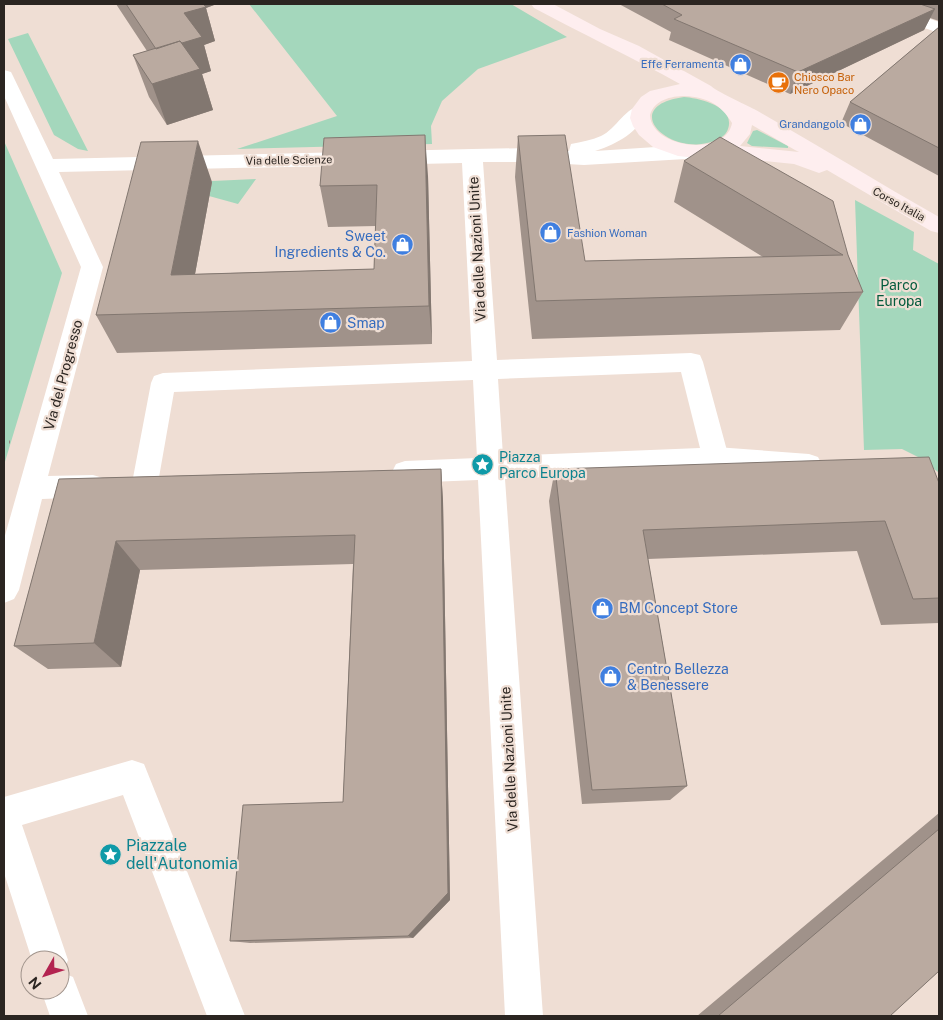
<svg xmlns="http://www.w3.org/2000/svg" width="943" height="1020" viewBox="0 0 943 1020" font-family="'Public Sans',sans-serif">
	<rect width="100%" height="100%" fill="#efded4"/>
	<path fill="#a4d7bc" d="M249 4H511L567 37 478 69 442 101 431 126 432 144 237 149 337 116Z
		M28 33 88 151 78 149 54 135 8 39Z
		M684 97C698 98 736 106 728 129 726 135 720 139 714 141 669 158 617 106 684 97Z
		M757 130 788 146V148L752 146 747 143 753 131Z
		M4 141 62 273 4 465Z
		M256 179 238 204 209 196 212 181Z
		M855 200 914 232 913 250 939 264V476L938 472 918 457 902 449 864 450Z"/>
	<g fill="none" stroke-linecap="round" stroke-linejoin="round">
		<path stroke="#978b83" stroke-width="3" stroke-dasharray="1 4" stroke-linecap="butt" d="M4 442H11"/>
		<path fill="#fff" fill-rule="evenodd" d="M716 447 809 454 818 457 822 465 818 473 809 476 716 469 707 466 703 458 707 450Z"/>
		<path fill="#fff" fill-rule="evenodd" d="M863 4H888L939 22V33L866 8Z
			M4 70 11 72 13 76 53 159 472 149 532 148 569 151 571 144C581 142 592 140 601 136 618 128 628 101 648 106L651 110C635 133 620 143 595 151L686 145 693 147 696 152 693 157 686 159 584 165 532 162H483L497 360 691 353 700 355 703 362 729 458 725 466 716 469 505 479 543 1016H505L478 480 405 483 396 480 392 472 396 464 405 461 477 458 473 380 174 392 158 483 155 491 145 494 135 491 132 483 151 383 154 376 163 373 472 361 462 163 59 172 103 267 48 476 93 475 103 478 107 486 103 494 93 497 42 499 19 590 14 599 4 603V539L81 267 4 96ZM681 372 700 448 503 456 498 379Z
			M132 760 144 764 245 1016H207L123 795 22 825 68 960 63 973 73 977 88 1016H50L41 990H60V960H32L4 873V797Z"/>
		<path fill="#feeeef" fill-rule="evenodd" d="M531 4H553L600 29 639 46 711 86C714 90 746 105 754 109 816 144 877 182 939 217V233L931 231 827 170 819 173 794 164 713 156 697 158 678 156 653 147 639 135 633 126 630 118 632 109 641 97 650 91 680 84C632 57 582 34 534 8ZM685 96C706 97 721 104 732 123 726 158 651 148 650 115 654 100 671 96 685 96ZM752 125 795 150 799 152 740 146 750 134Z"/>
	</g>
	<path fill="#a0928a" d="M116 4H214V5L206 8 215 41 204 45 211 71 202 74 213 110 167 125 149 97 133 55 147 51Z
		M619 4H939V21L930 18 924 30 790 94 669 40 671 32Z
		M939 27V176L841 123 850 102Z
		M518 136 585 261 763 257 674 202 684 161 848 255 863 292 840 330 532 339 515 177Z
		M428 176 432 344 117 353 96 315 212 182 195 274 374 269 376 226 328 227 320 186Z
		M441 469 443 501 450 900 413 938 250 943 230 941 343 802 353 564 140 570 121 667 48 669 14 646 59 479Z
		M555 469 939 483V623L881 625 857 551 648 559 687 786 670 800 582 804 549 501Z
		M939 813V971L890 1016H697Z"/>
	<path fill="#827770" d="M191 4H214V5L206 8 215 41 204 45 211 71 202 74 213 110 167 125 152 84 184 13Z
		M935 9 924 30 790 94 798 72Z
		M425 135 428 176 432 344 429 306Z
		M198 141 212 182 188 312 171 275Z
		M441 469 443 501 450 900 413 938 408 936Z
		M116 541 140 570 121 667 94 643Z"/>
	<path fill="#baaaa0" stroke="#827770" d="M126 4H203L206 7 184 13 202 37 182 43 180 41 156 49Z
		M662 4H920L935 9 798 72 674 19 682 15Z
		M939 27V148L850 102Z
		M180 41 200 69 152 84 133 55Z
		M425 135 429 306 96 315 141 142 198 141 171 275 374 269 377 185 320 186 324 138Z
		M565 135 585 261 843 255 684 161 720 137 833 201 848 255 863 292 536 301 518 136Z
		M929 457 939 483V598L913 599 885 521 643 530 687 786 592 790 555 469Z
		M441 469 448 893 408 936 230 941 243 805 343 802 355 535 116 541 94 643 14 646 59 479Z
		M939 829V971L890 1016H718Z"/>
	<defs>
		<symbol id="shop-disc" viewBox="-11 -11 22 22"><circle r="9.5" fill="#3f7fe0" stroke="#efded4"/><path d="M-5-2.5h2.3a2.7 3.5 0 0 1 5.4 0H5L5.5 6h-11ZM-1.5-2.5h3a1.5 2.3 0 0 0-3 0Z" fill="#fff"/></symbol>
		<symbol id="cafe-disc" viewBox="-11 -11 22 22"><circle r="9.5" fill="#e8710a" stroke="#efded4"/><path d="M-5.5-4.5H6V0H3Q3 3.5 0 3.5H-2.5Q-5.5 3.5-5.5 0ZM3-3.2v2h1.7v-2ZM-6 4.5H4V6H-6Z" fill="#fff"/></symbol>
		<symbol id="sight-disc" viewBox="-11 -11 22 22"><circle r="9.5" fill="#0f9aa8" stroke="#efded4"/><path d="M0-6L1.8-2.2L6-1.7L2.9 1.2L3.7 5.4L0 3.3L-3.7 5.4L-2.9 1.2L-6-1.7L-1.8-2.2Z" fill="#fff"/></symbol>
	</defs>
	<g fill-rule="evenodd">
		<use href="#shop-disc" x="728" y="52" width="25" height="25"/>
		<use href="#cafe-disc" x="766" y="70" width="25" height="25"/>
		<use href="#shop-disc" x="848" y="112" width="25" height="25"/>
		<use href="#shop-disc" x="538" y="220" width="25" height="25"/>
		<use href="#shop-disc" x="390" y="232" width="25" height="25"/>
		<use href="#shop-disc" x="318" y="310" width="25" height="25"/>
		<use href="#sight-disc" x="470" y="452" width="25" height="25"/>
		<use href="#shop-disc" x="590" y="596" width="25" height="25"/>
		<use href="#shop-disc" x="598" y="664" width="25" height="25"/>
		<use href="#sight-disc" x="98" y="842" width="25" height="25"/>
	</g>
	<g text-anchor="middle" stroke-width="4.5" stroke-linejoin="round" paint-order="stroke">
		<g font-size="11" fill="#366cbe" stroke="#efded4" text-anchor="end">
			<text x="724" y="68">Effe Ferramenta</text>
			<text x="845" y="128">Grandangolo</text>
			<text x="567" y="237" text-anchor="start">Fashion Woman</text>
		</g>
		<g font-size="11" fill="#c56008" stroke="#efded4" text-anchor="start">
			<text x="794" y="81">Chiosco Bar<tspan x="794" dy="13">Nero Opaco</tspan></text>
		</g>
		<g font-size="11" fill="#2b2521" stroke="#efded4">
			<text transform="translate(289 160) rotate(-1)" y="4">Via delle Scienze</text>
			<text transform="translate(899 204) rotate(29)" y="4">Corso Italia</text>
		</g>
		<g font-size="14" fill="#366cbe" stroke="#efded4" text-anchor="start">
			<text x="386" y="241" text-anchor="end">Sweet<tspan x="386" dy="16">Ingredients &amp; Co.</tspan></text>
			<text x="347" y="328">Smap</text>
			<text x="619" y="613">BM Concept Store</text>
			<text x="627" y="674">Centro Bellezza<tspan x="627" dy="16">&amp; Benessere</tspan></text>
		</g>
		<g font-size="14" fill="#2b2521" stroke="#efded4">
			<text transform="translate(477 249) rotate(-93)" y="5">Via delle Nazioni Unite</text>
			<text transform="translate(63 375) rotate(-75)" y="5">Via del Progresso</text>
			<text transform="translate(509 759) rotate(-93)" y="5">Via delle Nazioni Unite</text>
		</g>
		<g font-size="14" fill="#035b3c" stroke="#efded4">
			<text x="899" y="290">Parco<tspan x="899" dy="16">Europa</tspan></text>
		</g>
		<g font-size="14" fill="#0d838f" stroke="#efded4" text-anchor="start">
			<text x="499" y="462">Piazza<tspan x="499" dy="16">Parco Europa</tspan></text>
		</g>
		<g font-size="16" fill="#0d838f" stroke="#efded4" text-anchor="start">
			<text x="126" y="851">Piazzale<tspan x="126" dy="18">dell'Autonomia</tspan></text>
		</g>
	</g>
	<rect width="943" height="1020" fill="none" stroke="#2b2521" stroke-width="10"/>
	<g transform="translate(45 975) rotate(231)"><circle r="24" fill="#efded4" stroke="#a1948c"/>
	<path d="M0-4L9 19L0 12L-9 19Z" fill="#b32350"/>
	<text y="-8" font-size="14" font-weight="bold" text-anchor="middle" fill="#2b2521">N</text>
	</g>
</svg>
